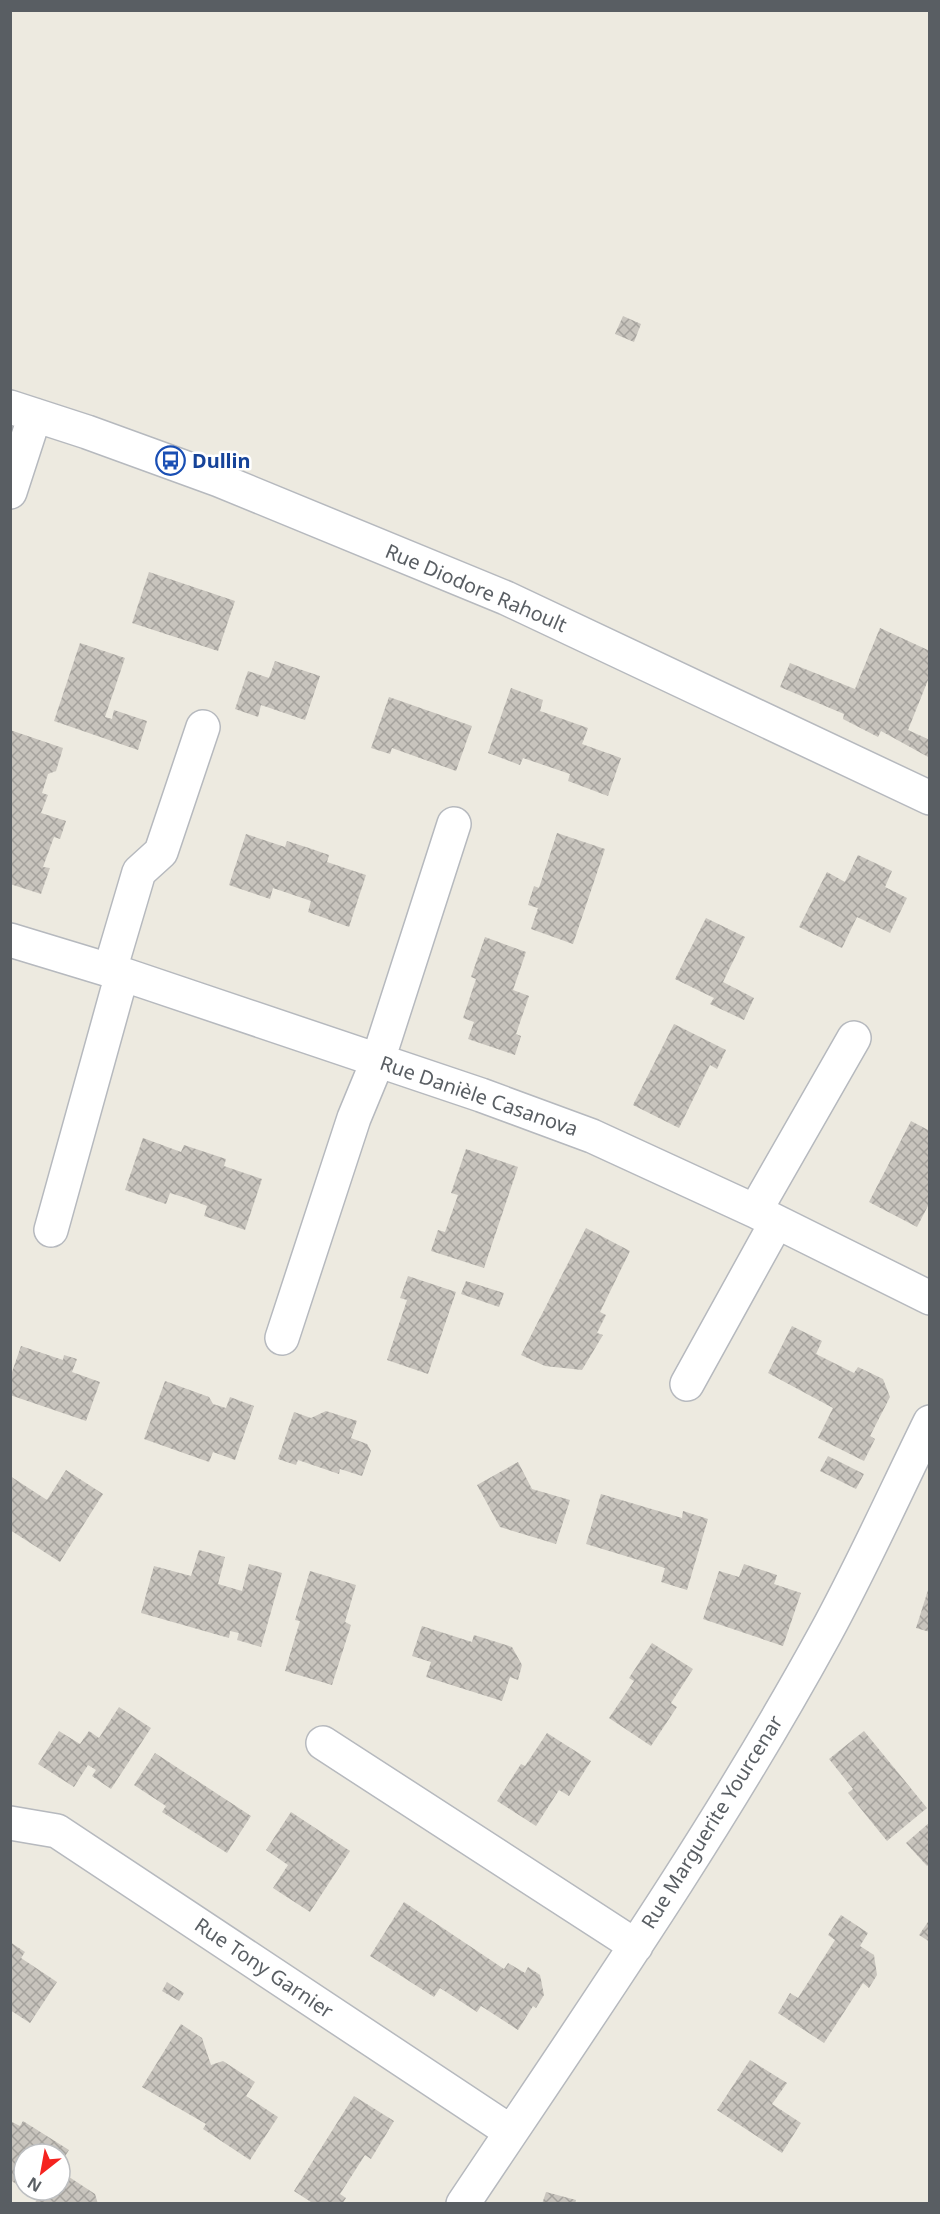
<svg xmlns="http://www.w3.org/2000/svg" width="940" height="2214" viewBox="0 0 940 2214" font-family="'Noto Sans',sans-serif">
	<defs>
		<pattern id="building-cross-hatch" width="8" height="8" patternUnits="userSpaceOnUse" patternTransform="scale(1.5)"><rect width="8" height="8" fill="#c8c4bd"/><path d="M0 0l8 8M0 8l8-8" fill="none" stroke="#a5a29d"/></pattern>
	</defs>
	<rect width="100%" height="100%" fill="#edeae0"/>
	<path fill="url(#building-cross-hatch)" d="M623 316 641 324 634 342 615 334Z
		M149 572 235 601 218 651 132 623Z
		M880 628 930 651V675L908 730 930 740V758L881 731 878 737 843 719 844 714 780 687 790 663 855 689Z
		M80 643 125 658 105 717 112 719 114 710 147 721 138 750 54 721Z
		M275 661 320 676 305 720 261 705 258 717 235 709 248 671 269 678Z
		M511 688 543 700 540 711 588 728 582 744 621 758 608 796 568 781 570 774 523 758 520 765 488 753Z
		M389 697 472 726 456 771 392 748 390 754 371 748Z
		M10 730 63 748 56 771 48 774 42 793 48 795 41 813 66 821 60 839 54 837 43 867 50 868 41 894 10 884Z
		M557 833 605 849 573 944 531 929 538 908 528 905 534 886 539 888Z
		M246 834 285 847 287 841 309 848 329 855 327 862 366 875 349 927 308 912 311 901 273 888 270 899 229 885Z
		M858 855 892 871 885 887 907 898 890 933 857 917 842 948 799 927 827 872 845 882Z
		M706 918 745 937 723 982 754 998 744 1020 710 1004 714 998 675 979Z
		M485 937 526 952 513 990 529 996 516 1034 521 1036 515 1055 468 1039 474 1022 463 1018 476 979 471 977Z
		M674 1024 726 1050 717 1069 710 1065 679 1128 633 1105Z
		M911 1121 930 1131V1191L928 1195H930V1202L917 1227 869 1202Z
		M143 1138 181 1152 184 1145 226 1159 224 1166 262 1179 245 1230 204 1216 207 1206 189 1199 170 1193 166 1204 125 1190Z
		M466 1149 518 1167 484 1268 431 1251 438 1230 445 1232 458 1195 451 1193Z
		M586 1228 630 1251 600 1312 606 1315 597 1333 603 1335 582 1370 545 1366 521 1355Z
		M408 1276 456 1292 428 1374 387 1360 407 1300 400 1298Z
		M466 1281 504 1293 499 1307 461 1294Z
		M792 1326 822 1341 816 1354 854 1373 858 1367 883 1379 890 1397 870 1436 875 1439 864 1461 818 1438 833 1408 768 1373Z
		M21 1346 63 1360 64 1355 77 1359 72 1372 100 1382 86 1421 10 1395V1378Z
		M165 1381 209 1397 213 1404 226 1408 230 1397 254 1406 235 1460 213 1452 209 1462 144 1439Z
		M326 1411 357 1421 351 1438 367 1444 371 1451 362 1476 340 1469 339 1474 298 1460 296 1465 278 1459 294 1412 311 1418Z
		M828 1456 864 1474 856 1489 820 1471Z
		M518 1462 532 1489 570 1500 556 1544 500 1527 477 1485Z
		M66 1470 103 1494 60 1562 10 1530V1476L47 1500Z
		M601 1494 682 1518 683 1511 708 1519 687 1590 661 1582 665 1568 586 1544Z
		M199 1550 225 1557 218 1584 242 1591 249 1564 282 1573 261 1647 237 1640 239 1633 230 1631 229 1638 141 1613 154 1566 191 1576Z
		M744 1564 777 1575 774 1584 801 1593 783 1646 703 1619 719 1571 739 1577Z
		M310 1571 356 1585 345 1622 351 1625 332 1685 285 1671 300 1621 295 1620Z
		M929 1587H930V1632L916 1628Z
		M422 1626 472 1642 474 1635 512 1647 522 1665 518 1680 510 1677 502 1701 426 1677 431 1662 412 1656Z
		M652 1643 693 1669 671 1703 677 1707 651 1746 609 1718 634 1681 629 1678Z
		M119 1707 151 1728 111 1789 92 1776 96 1770 88 1765 74 1787 38 1764 59 1731 80 1744 89 1731 99 1738Z
		M864 1731 927 1808 887 1841 848 1793 853 1789 829 1759Z
		M547 1733 591 1761 569 1796 559 1790 536 1826 497 1801 521 1764 525 1766Z
		M155 1753 251 1816 227 1853 162 1812 166 1806 134 1785Z
		M291 1812 350 1851 310 1912 273 1888 288 1865 266 1850Z
		M930 1822V1864L927 1866 906 1843Z
		M404 1902 504 1969 508 1963 525 1973 528 1967 540 1975 544 1995 536 2008 533 2006 518 2030 481 2006 477 2012 440 1988 434 1997 370 1956Z
		M841 1915 868 1933 860 1946 874 1955 877 1975 869 1988 863 1983 824 2043 778 2013 790 1993 798 1998 835 1940 828 1935Z
		M930 1919V1942L919 1935Z
		M10 1942 25 1952 21 1958 57 1982 30 2023 10 2010Z
		M167 1982 184 1993 179 2001 162 1991Z
		M181 2024 202 2038 211 2065 223 2061 255 2082 246 2096 278 2117 250 2160 203 2129 206 2124 142 2087Z
		M750 2060 787 2083 772 2104 801 2123 782 2153 717 2110Z
		M354 2096 394 2121 371 2159 365 2155 340 2194 346 2198 342 2204H314L294 2191Z
		M10 2121 20 2126 23 2121 69 2150 60 2164V2154H24V2189L10 2180Z
		M60 2171 95 2194 98 2204H34L38 2198 25 2190H60Z
		M546 2192 576 2200 575 2204H542Z"/>
	<g fill="none" stroke-linecap="round" stroke-linejoin="round">
		<defs>
			<path id="street" d="M10 407 87 432 219 480 506 598 930 798
				M10 492 35 415
				M10 940 122 974 481 1095 592 1136 755 1211 930 1298
				M110 970 139 872 161 852 203 727
				M755 1211 854 1038
				M51 1230 122 974
				M282 1338 354 1118 378 1060 454 824
				M687 1384 776 1223
				M323 1743 636 1946
				M10 1823 57 1831 511 2132
				M463 2204C588 2017 716 1833 824 1636 862 1567 895 1493 930 1422"/>
		</defs>
		<use href="#street" stroke="#b6b9be" stroke-width="36"/>
		<use href="#street" stroke="#fff" stroke-width="33"/>
	</g>
	<defs>
		<symbol id="bus-ring" viewBox="-11 -11 22 22"><circle r="9.5" fill="#fff" stroke="#1a4fb4" stroke-width="1.5"/><path d="M-5-6H5V4H4V6H2V4H-2V6H-4V4H-5ZM-3.5-4V0h7V-4ZM-3.5 1.2v1.5H-2V1.2ZM2 1.2v1.5H3.5V1.2Z" fill="#1a4fb4"/></symbol>
	</defs>
	<g fill-rule="evenodd">
		<use href="#bus-ring" x="154" y="444" width="33" height="33"/>
	</g>
	<g text-anchor="middle" stroke-width="5" stroke-linejoin="round" paint-order="stroke">
		<g font-size="20" font-weight="bold" fill="#164399" stroke="#fff" text-anchor="start">
			<text x="192" y="468">Dullin</text>
		</g>
		<g font-size="20" fill="#595e63" stroke="#fff">
			<text transform="translate(476 588) rotate(23)" y="7">Rue Diodore Rahoult</text>
			<text transform="translate(479 1096) rotate(19)" y="7">Rue Danièle Casanova</text>
			<text transform="translate(712 1822) rotate(-58)" y="7">Rue Marguerite Yourcenar</text>
			<text transform="translate(264 1968) rotate(34)" y="7">Rue Tony Garnier</text>
		</g>
	</g>
	<rect width="940" height="2214" fill="none" stroke="#595e63" stroke-width="24"/>
	<g transform="translate(42 2172) rotate(211)"><circle r="28" fill="#ffffff" stroke="#bdbfc1" stroke-width="1.5"/>
	<path d="M0-4.5L10 22L0 15L-10 22Z" fill="#f5231f"/>
	<text y="-9" font-size="16" font-weight="bold" text-anchor="middle" fill="#595e63">N</text>
	</g>
</svg>
